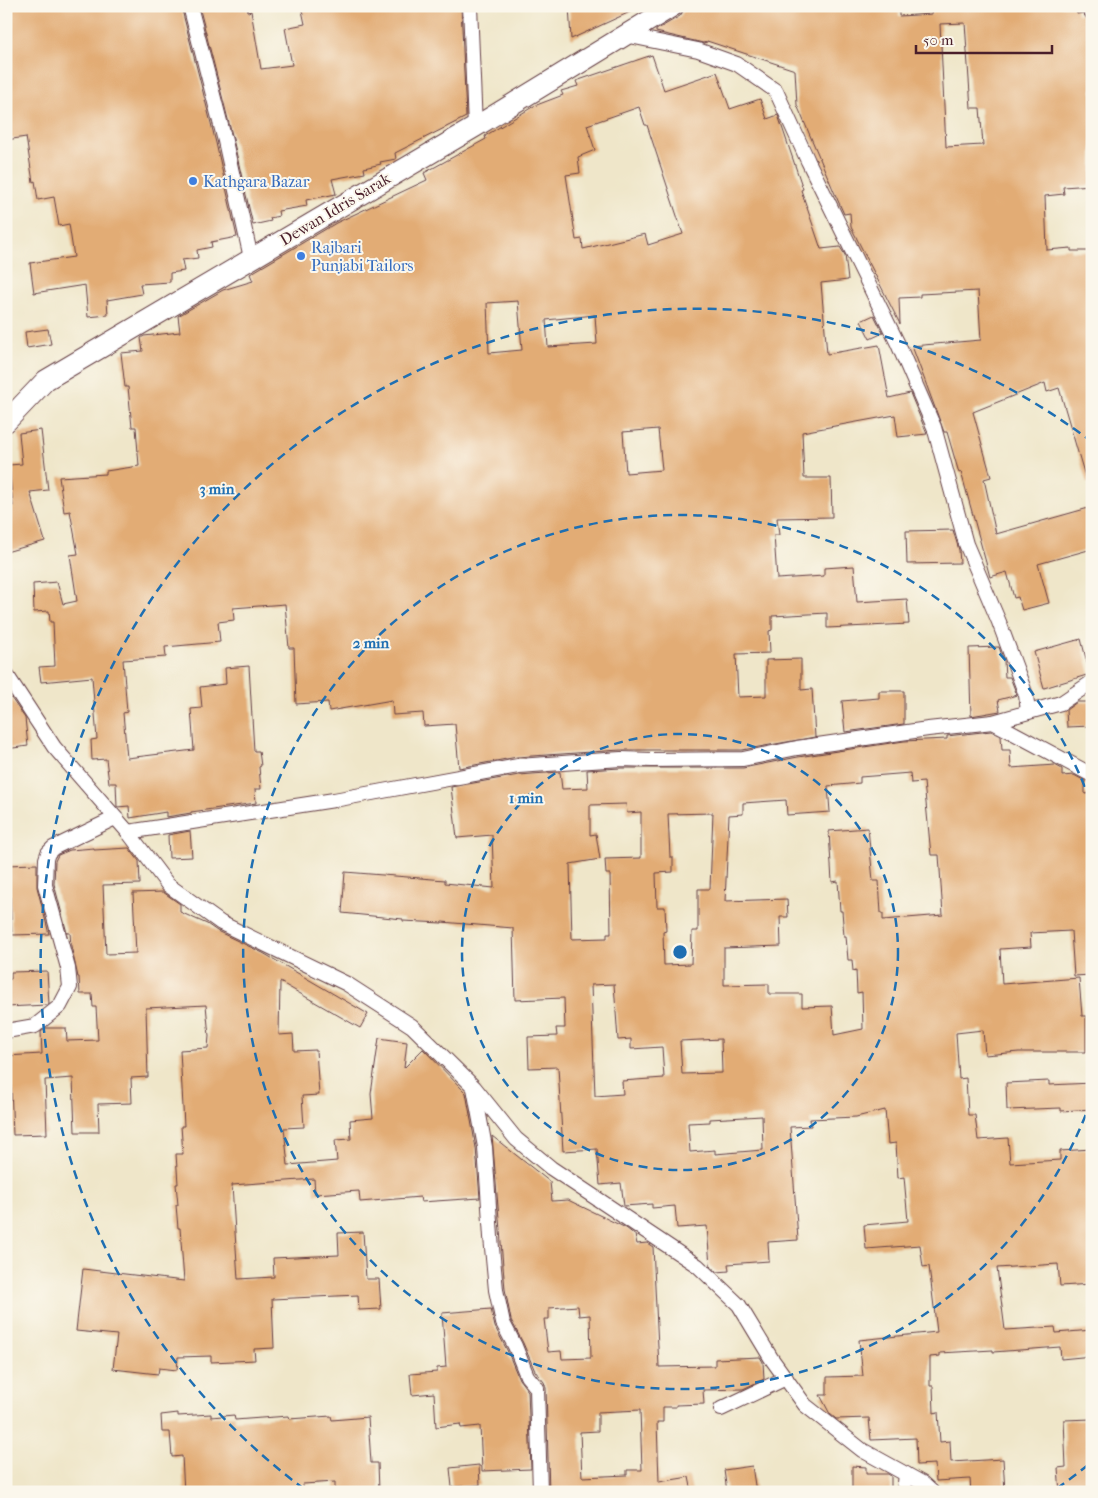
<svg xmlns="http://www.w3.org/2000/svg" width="1098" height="1498" font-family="'IM FELL French Canon',serif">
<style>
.building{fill:#e2ac75;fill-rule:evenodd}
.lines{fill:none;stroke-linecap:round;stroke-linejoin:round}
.street-casing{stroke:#633d43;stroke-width:16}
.secondary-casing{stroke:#633d43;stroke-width:22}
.street{stroke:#fff;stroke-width:14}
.secondary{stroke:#fff;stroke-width:20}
.ring{fill:none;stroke:#1f6fb2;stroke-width:2.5;stroke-dasharray:9 6}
.shop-dot{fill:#3f7fe0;stroke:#fbf7ec;stroke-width:2}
.labels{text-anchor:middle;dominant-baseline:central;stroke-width:4;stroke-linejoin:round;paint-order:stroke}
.shop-label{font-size:16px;fill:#366cbe;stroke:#fbf7ec;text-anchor:start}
.street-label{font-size:16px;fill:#4a1f2b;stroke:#fbf7ec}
.centre{fill:#1f6fb2;stroke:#fbf7ec;stroke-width:2.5}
.ring-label{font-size:15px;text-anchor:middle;font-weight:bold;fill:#1f6fb2;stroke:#fbf7ec;stroke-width:4;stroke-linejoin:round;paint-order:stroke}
</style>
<rect width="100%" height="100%" fill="#fbf7ec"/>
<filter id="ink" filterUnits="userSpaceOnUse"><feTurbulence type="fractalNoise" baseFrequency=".02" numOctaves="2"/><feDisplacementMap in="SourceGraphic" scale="10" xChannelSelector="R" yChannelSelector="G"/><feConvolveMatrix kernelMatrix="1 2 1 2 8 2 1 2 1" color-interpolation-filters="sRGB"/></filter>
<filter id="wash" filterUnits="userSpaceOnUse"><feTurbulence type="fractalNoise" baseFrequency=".0096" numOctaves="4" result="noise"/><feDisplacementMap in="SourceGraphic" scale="20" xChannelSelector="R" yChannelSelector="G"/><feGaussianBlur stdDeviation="1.12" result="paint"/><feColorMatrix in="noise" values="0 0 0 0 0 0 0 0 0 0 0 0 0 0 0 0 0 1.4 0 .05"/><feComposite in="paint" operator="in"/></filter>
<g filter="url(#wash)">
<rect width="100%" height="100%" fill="#efe6c9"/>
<g id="blocks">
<g class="building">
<polygon points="6,6 181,6 216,143 237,237 211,242 212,247 197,250 198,258 182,260 184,271 170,273 170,282 140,284 142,294 107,300 108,315 88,317 85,285 34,293 30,263 74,257 69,224 59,226 54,197 38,200 35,181 33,182 26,137 6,140"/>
<polygon points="199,6 247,6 248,12 251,11 261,69 292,65 285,28 305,24 301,6 461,6 466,117 395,153 396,159 380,162 381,164 364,168 365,173 332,179 336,194 306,200 307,206 278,211 279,216 270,218 271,221 253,225 233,139"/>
<polygon points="569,6 643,6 571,39"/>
<path d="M693 6H899V16L932 14 931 8 949 6H1076L1077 14 1083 13 1087 19 1092 21V185L1063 187 1064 194 1045 196 1047 250 1071 248V251H1092V482L1087 483 1059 388 1047 392 1045 383 973 412 991 477 984 479 996 534 1092 507V549L1038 564 1049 603 1022 610 1018 597 1014 598 1007 572 990 577 961 472 959 473 947 432H944L912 346 981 340 978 291 920 294V297L899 298 900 324 851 227 850 213 844 214 835 194 797 105 795 70 707 41V42L703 43 656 32V30L680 16 684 10ZM965 23 971 108H980L983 145 946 147 940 24Z"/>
<path d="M652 55 664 90 717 72 730 109 760 99 767 119 778 115 803 189 801 190 821 249 840 247 845 255 848 280 821 283 827 354 879 345 889 398 910 393 927 434 898 437 895 415 802 432 804 478H831L832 517 777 518 779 535H774L777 579 824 576V568L854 566 857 602 907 599 909 624 827 628V613L772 616V630L769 631 770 653 736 654 738 697 766 696V660L801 659V690L812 689 815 737 742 750H620L517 757 459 768 455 724 424 726 423 713 393 715 392 700 329 711 328 702 296 704 294 648H289L285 604 233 608 234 620 218 622 220 642 165 647 166 657 123 660 127 712 123 713 127 758 194 750 191 709 202 708 200 687 226 684 225 668 249 666 254 751H259L261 766 259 767 261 789H255L256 803 191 812V813L166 817V812L130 818 129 806 117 807 116 783H109L106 759 92 760 91 740 97 739 92 677 41 682 39 667 55 666 53 622H50L49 611 34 612 33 584 57 582 63 604 77 601 70 555 78 554 70 511 64 512 59 477 106 474V471L139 466 136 427H132L128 387H125L121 353 143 351 141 338 144 336 180 332 178 316 223 290 253 281 250 274 336 223 427 180 424 173 486 139 485 136 534 106 563 95 561 91 578 86 576 81ZM639 107 645 125H647L683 234 648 245 645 234 583 249 582 239 576 240 566 175 580 173 578 157 595 150 587 125ZM518 301 522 350 489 353 487 303ZM595 315 597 344 548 347 546 320ZM658 429 662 470 626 473 623 432Z"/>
<polygon points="874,315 883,333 870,339 861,321"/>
<polygon points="48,329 51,344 27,348 25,332"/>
<polygon points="41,430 48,490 30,492 45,541 6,552 6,508 13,506 9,465 22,464 19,433"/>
<polygon points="953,530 959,550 960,563 907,564 906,531"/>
<polygon points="1081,639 1090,674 1044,688 1034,652"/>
<polygon points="999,647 1004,661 1005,677 1010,677 1017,695 998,700 1000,711 971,716 969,648"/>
<polygon points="879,691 904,691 904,724 845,732 842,701 879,698"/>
<polygon points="9,695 25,718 28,746 6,749 6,696"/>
<polygon points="1077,702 1092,702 1092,726 1067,727 1066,710"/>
<path d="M991 731 1001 736 1002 750H1010L1011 768 1055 765 1062 769V776L1074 775 1085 781V794L1092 793V922H1088L1091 975 1074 976 1071 931 1030 933 1031 947 1000 949 1002 984 1079 978 1082 1016H1086V1052H1019L985 1055 983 1030 956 1033 959 1079 966 1078 968 1115H975L978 1140 1008 1138 1010 1163 1060 1160V1151L1092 1149V1284L1060 1286 1058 1264 997 1268 1005 1330 1055 1327 1056 1333 1092 1330V1356L1061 1359 1060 1347 993 1352V1350L940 1353V1356L930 1357V1386H933L934 1413 938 1412 940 1442 950 1441 951 1462 1003 1459 1005 1492H971L970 1479 936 1481 935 1464 917 1465 916 1438 871 1440 869 1418 836 1419 830 1414 820 1395H827V1377L863 1376 859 1340 937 1332 929 1266 923 1267 920 1245 866 1249 864 1225 908 1221 904 1177 898 1178 896 1143 888 1144 885 1110 856 1117 810 1119 811 1126 790 1127 798 1240 768 1242 769 1261 728 1264 729 1271 717 1272 710 1266 707 1226 677 1228 675 1206 652 1208V1204L624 1206 621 1183 600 1185 597 1149 563 1151 558 1067 529 1068 528 1037 557 1036 556 1028H565L564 998 515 1000 513 928 442 922V923L403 921V919L342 913 345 872 445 880V883L494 888 492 835 457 838 451 787 519 775 560 772 562 789 588 788 587 770 621 768H743L798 757 904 741 947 739V736ZM910 773 911 783 924 782 931 855H939L943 915 883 920V913H881L879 881H873L868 828 829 831 832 882 838 881 840 911H842L844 936H846L848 960H852L853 971 856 970 857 993 862 992 863 1029 834 1035 832 1006 802 1007V994H769V984L724 985V948L781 946 780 917H788L787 899 725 901 729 815 743 814V803L786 800 787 815 830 812 828 786 860 783V777ZM626 804 627 813 641 812V858L605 859 606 874H610L611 934H607V938L572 939 570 864 600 859 596 834 590 835V805ZM713 813 710 889H698V931H692L691 964 664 965 663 932 666 931 665 907H657L656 873 673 872V857H670L668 814ZM614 984 618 1040 631 1039V1049L662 1047 664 1078 622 1081 623 1094 595 1096 591 985ZM721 1039 722 1073 682 1074 680 1041ZM762 1116 763 1150 715 1154V1150L690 1152 688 1123 710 1122V1119Z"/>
<polygon points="190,831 192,857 169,858 168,835"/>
<polygon points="94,848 94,850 129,848 139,861 140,884 103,885 106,954 136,953 133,893 163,892 180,904 180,912 207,924 217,931 263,953 368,1014 360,1028 280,982 279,1035 293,1034 294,1051 316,1050 319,1095 302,1096 304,1127 284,1128 288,1165 337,1161 335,1140 351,1139 350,1120 373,1118 371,1094 379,1038 407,1042 404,1068 423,1049 466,1093 476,1148 480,1198 421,1202 420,1197 360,1202 359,1191 315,1194 314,1179 232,1185 238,1279 274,1277 273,1258 339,1255 338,1233 363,1232 366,1279 379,1279 381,1309 359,1310 358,1295 272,1299 274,1348 254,1349 255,1360 211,1362 211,1356 178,1357 177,1370 159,1368 158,1374 113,1369 117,1335 76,1331 83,1269 184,1281 180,1228 178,1228 176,1205 178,1205 176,1184 178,1184 176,1154 183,1154 181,1126 184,1126 180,1050 208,1048 209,1036 206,1005 146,1008 148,1077 131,1078 132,1103 98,1104 99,1132 75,1132 73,1078 45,1080 47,1134 13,1135 11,1085 6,1085 6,1056 42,1054 41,1032 46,1028 66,1028 67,1041 98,1040 96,1007 93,1007 92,994 80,994 79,977 78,977 71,946 70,933 67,933 54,884 55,861 58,855 70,850"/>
<polygon points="37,864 37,887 49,934 12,935 10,896 6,896 6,865"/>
<polygon points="47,971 49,1004 47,1005 6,1007 6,980 11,979 11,972"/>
<polygon points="1049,1081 1049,1085 1092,1083 1092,1109 1061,1111 1061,1108 1007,1110 1006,1083"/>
<path d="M492 1136 550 1182 552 1201 568 1200 626 1228 635 1235 637 1244 647 1243 653 1247 659 1367 715 1366V1359L760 1357 763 1362 764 1379 743 1389 703 1390 704 1404 676 1405V1407H663V1422H657L659 1482 689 1477 692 1492H549L546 1388 544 1382 535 1371 523 1343 511 1320 505 1289ZM578 1306 579 1316 590 1315 591 1358 562 1359 561 1351 548 1352 544 1319H549V1308ZM640 1410 642 1470H627V1475L582 1477 580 1432 598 1431V1412Z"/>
<polygon points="491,1309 495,1327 507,1350 519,1379 528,1391 531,1469 482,1471 480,1426 461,1428 460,1424 436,1427 434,1393 412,1395 410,1374 437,1372 437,1368 446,1367 442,1313"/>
<polygon points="178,1413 178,1416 211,1414 211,1417 234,1415 235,1420 288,1416 289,1419 331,1416 332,1420 368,1417 371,1463 378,1463 379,1491 335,1492 335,1482 303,1484 303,1492 184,1492 182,1456 172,1457 170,1432 162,1432 161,1415"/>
<polygon points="1092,1419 1092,1492 1060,1492 1058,1468 1066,1467 1064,1420"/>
<polygon points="479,1465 480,1485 452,1487 450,1468"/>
<polygon points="752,1466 756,1492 727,1492 724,1470"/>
<polygon points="852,1466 866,1467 866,1474 888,1474 891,1476 891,1492 852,1492"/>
</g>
</g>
</g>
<g filter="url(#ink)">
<use href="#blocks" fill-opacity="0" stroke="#633d43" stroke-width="1"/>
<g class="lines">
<g class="street-casing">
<g id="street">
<polyline points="190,6 225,141 251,258"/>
<polyline points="470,6 475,127"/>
<polyline points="1090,6 1092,12"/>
<polyline points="625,35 698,50 737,64 776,91 808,161 898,344 934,427 966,544 999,622 1026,695 1028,712"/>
<polyline points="6,674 54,747 128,832 168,885 221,923 347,984 412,1026 474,1087 516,1139 551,1168 698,1266 739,1305 771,1358 805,1405 862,1450 922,1483 932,1492"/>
<polyline points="993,722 1092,775"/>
<polyline points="128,832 334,800 518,766 621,759 652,760 743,759 797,748 928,729 993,722 1061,703 1092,682"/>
<polyline points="6,1031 35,1026 60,1006 70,987 68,968 45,885 46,859 48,853 53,848 115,818"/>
<polyline points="474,1088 485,1147 491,1237 496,1290 503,1323 515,1346 527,1376 537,1388 540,1492"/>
<polyline points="721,1409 786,1378"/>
<polyline points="904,1492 906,1474"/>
</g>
</g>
<g class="secondary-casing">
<polyline id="secondary" points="6,422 46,380 475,127 673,6"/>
</g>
<use href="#street" class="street"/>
<use href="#secondary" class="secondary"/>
</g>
</g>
<g class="ring">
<circle cx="680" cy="952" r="218"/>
<path d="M1091 1101A437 437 0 1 1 1091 803"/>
<path d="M1088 1465A655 655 0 0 1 1056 1489M304 1489A655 655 0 1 1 1088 439"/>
</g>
<g class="shop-dot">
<circle cx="193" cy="181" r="5"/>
<circle cx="301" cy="256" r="5"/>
</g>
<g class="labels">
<g class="shop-label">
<text x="203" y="181">Kathgara Bazar</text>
<text x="311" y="247">Rajbari<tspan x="311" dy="18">Punjabi Tailors</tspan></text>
</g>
<g class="street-label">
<text transform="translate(335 209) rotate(-31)">Dewan Idris Sarak</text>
</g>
</g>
<circle cx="680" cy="952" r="8" class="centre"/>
<g class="ring-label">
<text x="217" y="494">3 min</text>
<text x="371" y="648">2 min</text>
<text x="526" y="803">1 min</text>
</g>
<rect width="1098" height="1498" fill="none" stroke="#fbf7ec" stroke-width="25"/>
<path d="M916 45v8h136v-8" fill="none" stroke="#4a1f2b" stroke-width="2.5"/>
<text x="923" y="45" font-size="15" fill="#4a1f2b" stroke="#fbf7ec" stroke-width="4" paint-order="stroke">50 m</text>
</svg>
